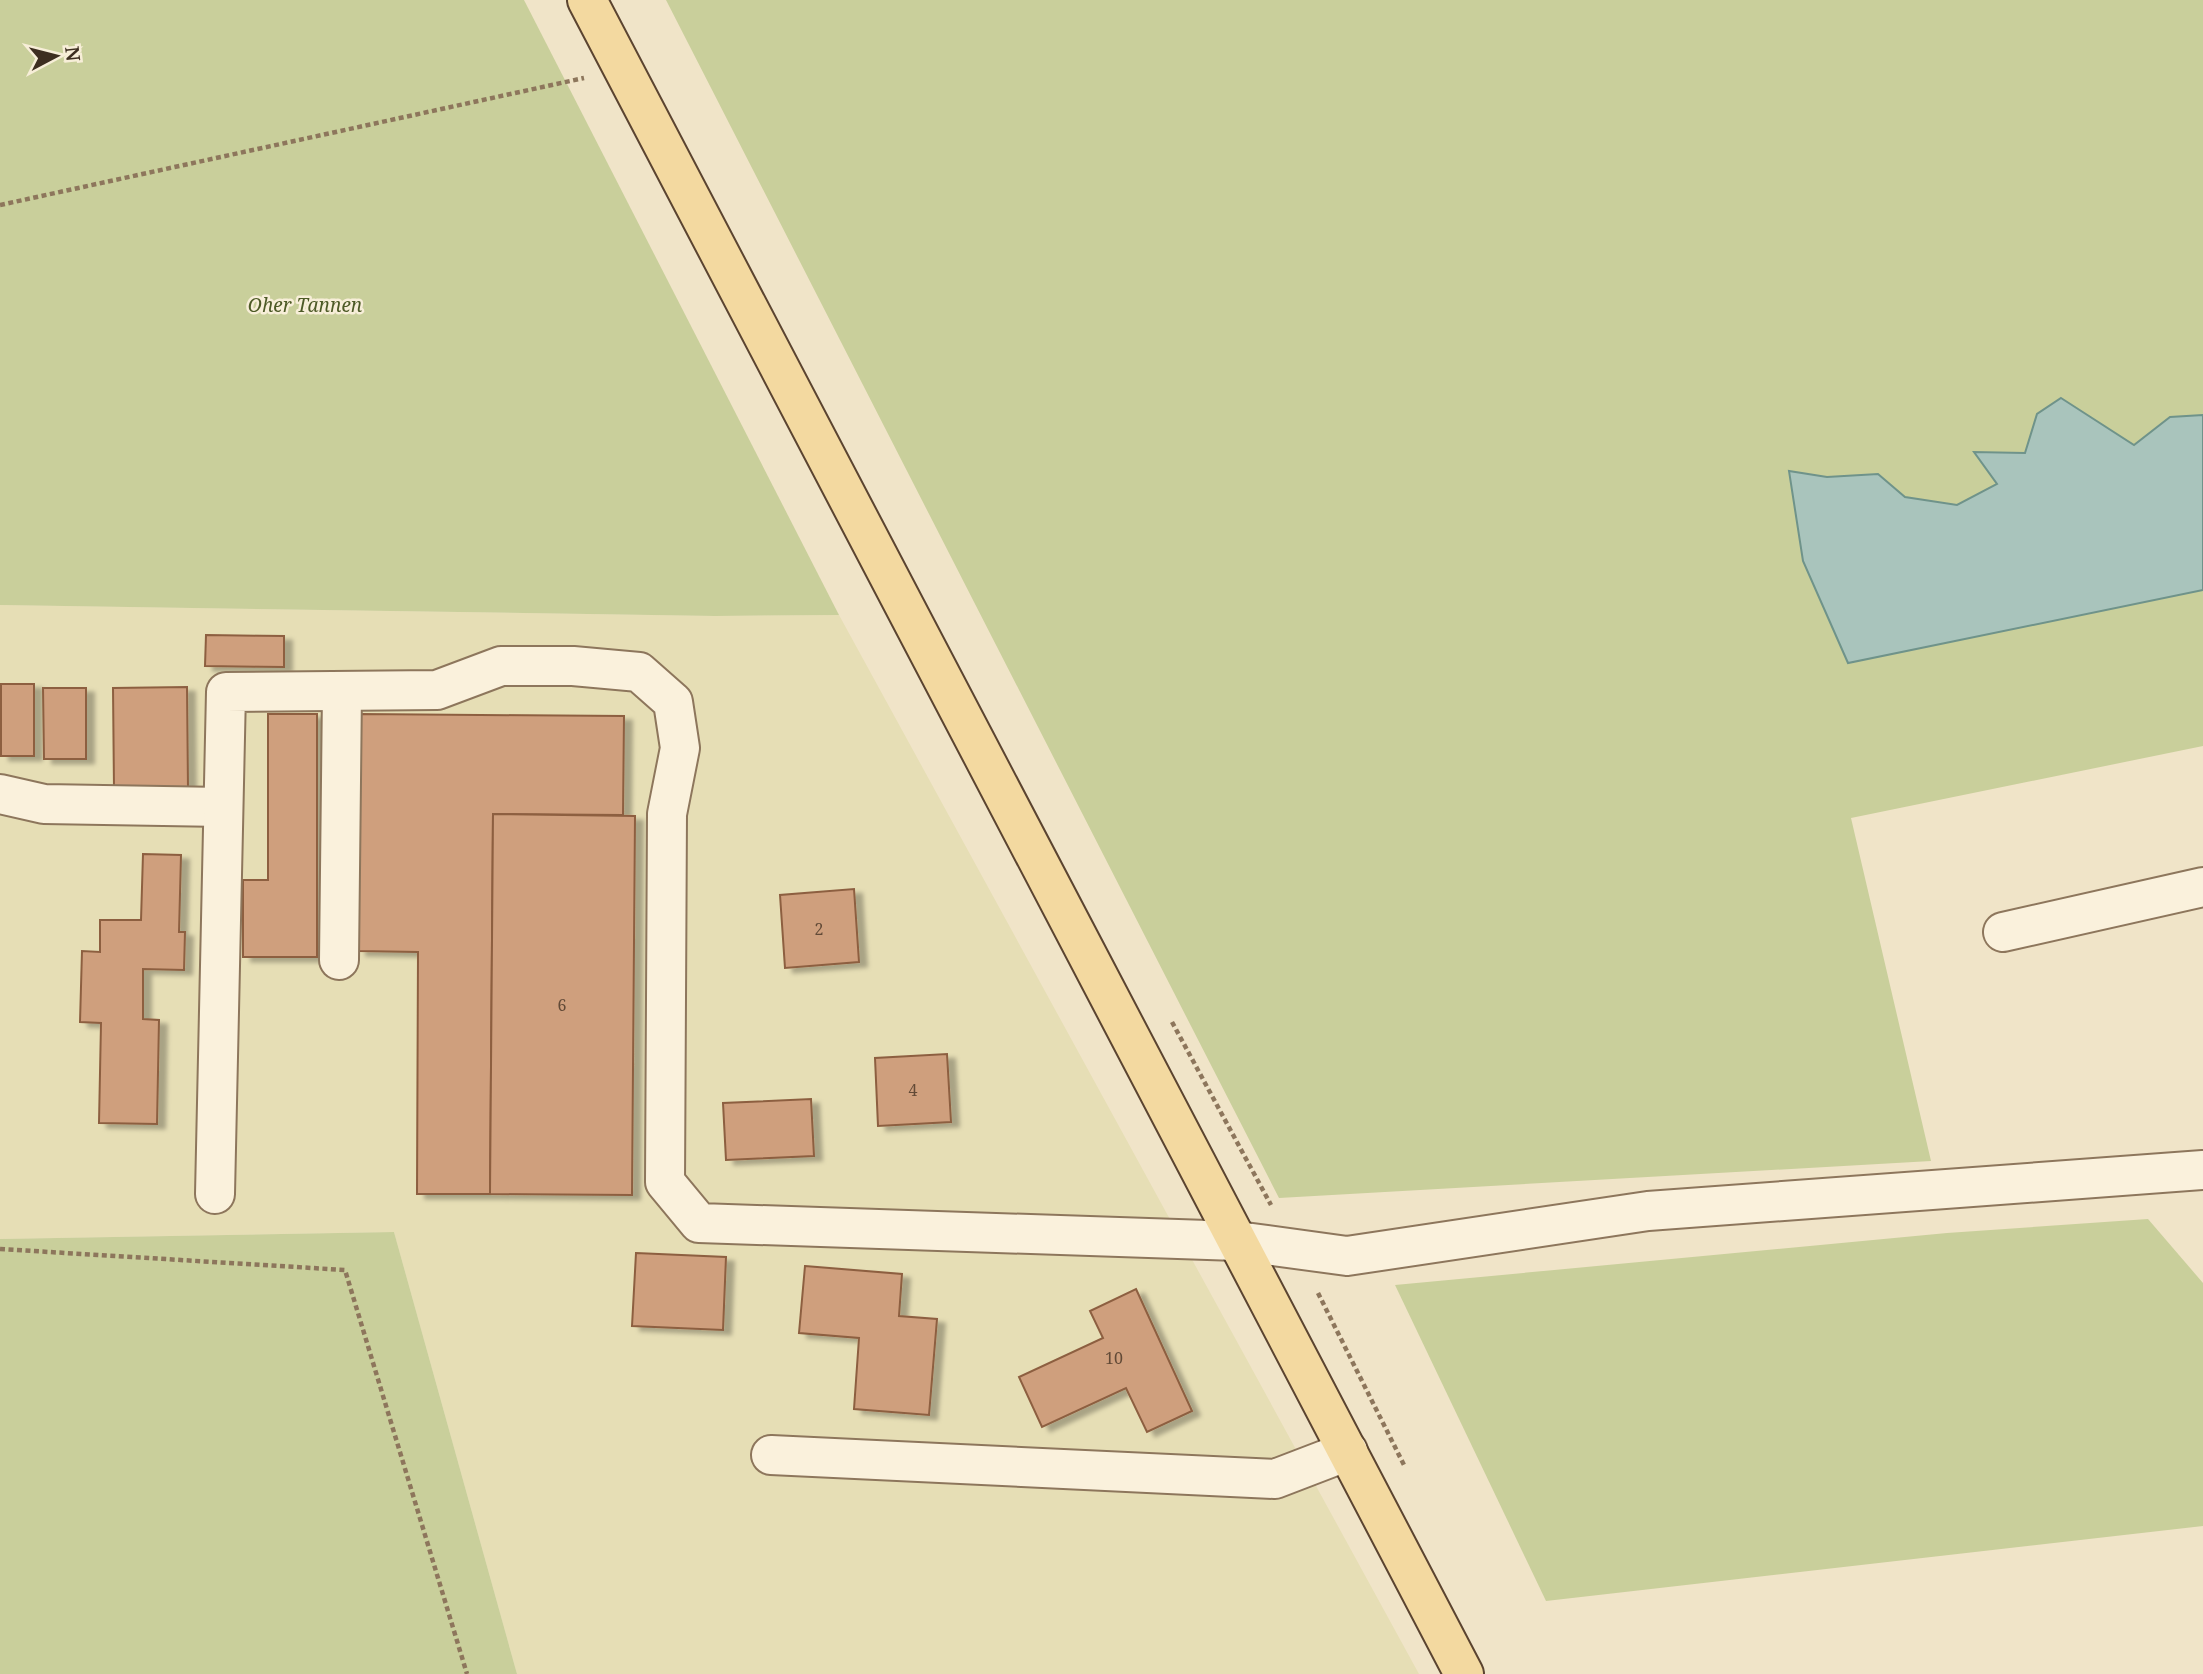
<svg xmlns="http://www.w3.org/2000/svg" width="2203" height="1674" font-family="'Noto Serif',serif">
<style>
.farmland{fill:#e6deb5}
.green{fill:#c9cf9b}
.water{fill:#a9c4bc;stroke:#6f938a;stroke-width:2}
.building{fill:#cf9f7d;stroke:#8d5f41;stroke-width:2;filter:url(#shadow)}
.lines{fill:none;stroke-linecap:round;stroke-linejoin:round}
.minor-casing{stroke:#8d765c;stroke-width:42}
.major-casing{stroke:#5b4430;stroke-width:42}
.path{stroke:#8d765c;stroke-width:4.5;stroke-dasharray:5 3.5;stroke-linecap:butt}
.minor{stroke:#faf1dc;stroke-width:38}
.major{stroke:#f3d9a0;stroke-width:38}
.labels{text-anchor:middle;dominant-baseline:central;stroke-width:5;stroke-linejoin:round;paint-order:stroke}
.number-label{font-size:16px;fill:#624a37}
.park-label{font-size:19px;font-style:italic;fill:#4d5a26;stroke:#f7eed8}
</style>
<defs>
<filter id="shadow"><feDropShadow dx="8" dy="4.5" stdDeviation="2" flood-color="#0004"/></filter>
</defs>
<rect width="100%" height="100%" fill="#f0e4c8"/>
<polygon class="farmland" points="0,605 715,616 839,615 1419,1674 517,1674 394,1232 0,1239"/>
<g class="green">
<polygon points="0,0 524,0 839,615 715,616 0,605"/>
<polygon points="666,0 2203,0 2203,415 2170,417 2134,446 2061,398 2037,414 2025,453 1975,452 1997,484 1957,505 1905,497 1878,474 1827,477 1789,472 1848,663 2203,590 2203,746 1851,818 1931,1161 1279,1198"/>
<polygon points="2148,1219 2203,1283 2203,1526 1546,1601 1395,1285 1947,1233"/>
<polygon points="394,1232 517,1674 0,1674 0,1239"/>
</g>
<polygon class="water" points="2061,398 2134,445 2170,417 2203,415 2203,590 1848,663 1803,561 1789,471 1827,477 1878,474 1905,497 1957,505 1997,484 1974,452 2025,453 2037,414"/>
<g class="building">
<polygon points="206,635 284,636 284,667 205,666"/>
<rect x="1" y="684" width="33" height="72"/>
<polygon points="187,687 188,789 114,789 113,688"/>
<polygon points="43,688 86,688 86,759 44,759"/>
<polygon points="268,714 317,714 317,957 243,957 243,880 268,880"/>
<polygon points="360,714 624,716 623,815 493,814 490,1194 417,1194 418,952 358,951"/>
<polygon points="493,814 635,816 632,1195 490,1194"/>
<polygon points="143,854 181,855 179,932 185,932 184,970 143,969 143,1019 159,1020 157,1124 99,1123 101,1023 80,1022 82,951 100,952 100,920 141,920"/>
<polygon points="854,889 859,962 785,968 780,895"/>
<polygon points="947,1054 951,1122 878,1126 875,1058"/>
<polygon points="811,1099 814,1156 726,1160 723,1103"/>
<polygon points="636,1253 726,1257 723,1330 632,1326"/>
<polygon points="805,1266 902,1274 899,1316 937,1319 929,1415 854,1409 859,1338 799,1333"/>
<polygon points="1136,1289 1192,1411 1147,1432 1126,1388 1042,1427 1019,1377 1103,1338 1090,1311"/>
</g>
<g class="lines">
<g class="minor-casing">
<g id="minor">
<polyline points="0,794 44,804 223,807"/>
<polyline points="2003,932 2203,887"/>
<polyline points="339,960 342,691"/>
<polyline points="215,1194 226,692 437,690 501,666 573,666 639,672 673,702 680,748 667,814 665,1182 699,1223 1237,1241 1347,1256 1648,1211 2203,1170"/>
<polyline points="771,1455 1275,1479 1348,1451"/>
</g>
</g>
<g class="major-casing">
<polyline id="major" points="587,0 1464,1674"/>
</g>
<g class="path">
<polyline points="0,205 584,78"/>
<polyline points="1172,1022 1271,1205"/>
<polyline points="0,1249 345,1270 467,1674"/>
<polyline points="1318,1293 1405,1467"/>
</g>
<use href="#minor" class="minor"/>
<use href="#major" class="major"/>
</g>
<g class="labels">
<g class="number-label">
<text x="819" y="929">2</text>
<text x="562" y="1005">6</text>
<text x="913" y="1090">4</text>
<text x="1114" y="1358">10</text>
</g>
<g class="park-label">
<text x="305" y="305">Oher Tannen</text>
</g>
</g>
<g transform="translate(56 56) rotate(83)" stroke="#f7eed8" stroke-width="5" paint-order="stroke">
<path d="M0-5L12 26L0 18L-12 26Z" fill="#3d2e20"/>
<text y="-10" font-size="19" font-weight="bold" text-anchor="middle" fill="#3d2e20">N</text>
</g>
</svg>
